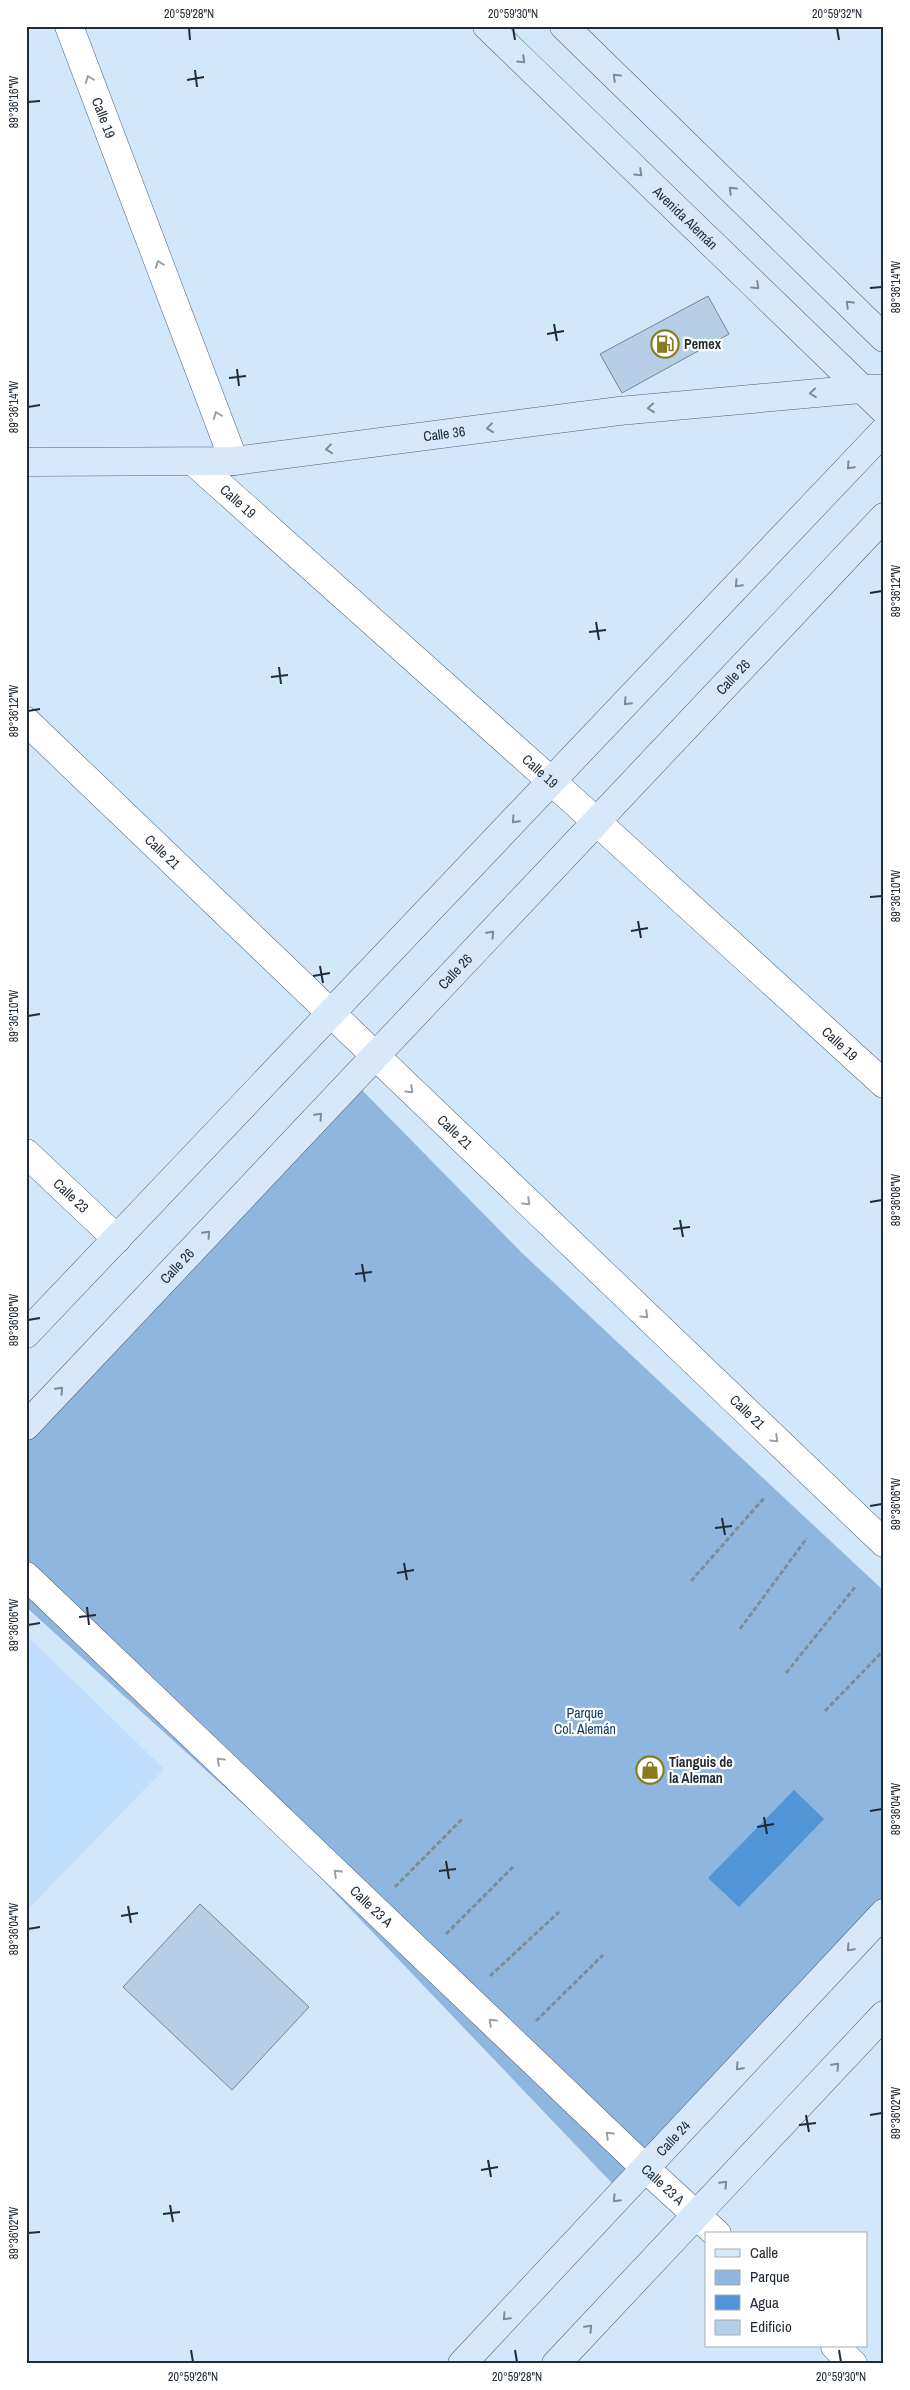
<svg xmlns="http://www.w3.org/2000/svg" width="910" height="2390" font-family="'Archivo Narrow',sans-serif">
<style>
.built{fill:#c0defd}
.green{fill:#8eb6de}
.water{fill:#5295d7}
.building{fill:#b6cfe7;stroke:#70879e}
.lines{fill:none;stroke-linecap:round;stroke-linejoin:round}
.street-casing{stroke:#4d6278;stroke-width:29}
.secondary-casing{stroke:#4d6278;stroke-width:29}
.path{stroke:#7d8c9b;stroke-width:3;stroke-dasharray:5 2.5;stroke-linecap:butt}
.street{stroke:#fff;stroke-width:28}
.secondary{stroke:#d7e8fa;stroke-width:28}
.oneway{stroke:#7d8a98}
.oneway2{stroke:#9ca0a5}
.ticks{fill:none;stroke:#232c36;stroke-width:2}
.labels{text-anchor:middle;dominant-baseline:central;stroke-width:4.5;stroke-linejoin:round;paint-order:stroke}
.street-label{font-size:14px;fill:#232c36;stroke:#fff}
.poi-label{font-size:14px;font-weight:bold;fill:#232c36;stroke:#fff;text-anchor:start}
.park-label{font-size:14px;fill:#0b3e69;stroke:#fff}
.neatline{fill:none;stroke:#232c36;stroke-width:2}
.ticks-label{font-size:12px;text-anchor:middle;fill:#232c36}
</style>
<rect width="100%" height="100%" fill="#d3e7fb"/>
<polygon class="built" points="26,1635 164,1769 26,1911"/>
<polygon class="green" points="358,1086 522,1253 884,1591 884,1931 630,2202 296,1852 26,1607 26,1433"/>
<polygon class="water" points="794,1790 824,1819 739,1907 708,1878"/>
<g class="building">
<polygon points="708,296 729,334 622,393 600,354"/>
<polygon points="200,1904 309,2007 232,2090 123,1987"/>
</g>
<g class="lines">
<g class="street-casing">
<g id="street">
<path id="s1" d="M69 26 234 461"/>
<path id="s2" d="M194 462 597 822 884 1084"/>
<path id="s3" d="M26 721 884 1543"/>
<path id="s4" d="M26 1153 117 1239"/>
<path id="s5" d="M26 1576 645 2168 717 2234"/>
<polyline points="835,2346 853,2364"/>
</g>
</g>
<g class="secondary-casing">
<g id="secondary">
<path id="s6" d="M487 26 884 410"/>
<polyline points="564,26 884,338"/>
<path id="s7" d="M26 462 234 461 619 411 861 389H884"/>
<polyline points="26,1334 884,431"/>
<path id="s8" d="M26 1426 884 517"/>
<path id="s9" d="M462 2364 884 1913"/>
<polyline points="556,2364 884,2015"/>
</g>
</g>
<g class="path">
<polyline points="691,1581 765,1497"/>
<polyline points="740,1629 807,1538"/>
<polyline points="786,1673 856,1586"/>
<polyline points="825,1711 884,1650"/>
<polyline points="395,1887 463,1818"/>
<polyline points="446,1934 513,1867"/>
<polyline points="490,1976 559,1912"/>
<polyline points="536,2021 603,1955"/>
</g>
<use href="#street" class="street"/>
<use href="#secondary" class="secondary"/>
</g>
<defs><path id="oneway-chevron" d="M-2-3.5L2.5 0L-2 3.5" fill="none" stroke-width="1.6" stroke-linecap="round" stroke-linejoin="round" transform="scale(1.25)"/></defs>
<g class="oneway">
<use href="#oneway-chevron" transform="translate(522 60) rotate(44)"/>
<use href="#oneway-chevron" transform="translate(616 77) rotate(-136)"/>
<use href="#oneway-chevron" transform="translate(639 173) rotate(44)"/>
<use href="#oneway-chevron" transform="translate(732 190) rotate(-136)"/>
<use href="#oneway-chevron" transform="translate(756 286) rotate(44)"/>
<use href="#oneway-chevron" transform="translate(849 304) rotate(-136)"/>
<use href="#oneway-chevron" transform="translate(813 393) rotate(175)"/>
<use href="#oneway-chevron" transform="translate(651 408) rotate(175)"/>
<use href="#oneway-chevron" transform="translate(490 428) rotate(173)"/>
<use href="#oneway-chevron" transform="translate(329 449) rotate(173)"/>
<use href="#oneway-chevron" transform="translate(850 466) rotate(133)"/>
<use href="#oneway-chevron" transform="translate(738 584) rotate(133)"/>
<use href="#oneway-chevron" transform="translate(627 702) rotate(133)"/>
<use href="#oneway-chevron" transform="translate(515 820) rotate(133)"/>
<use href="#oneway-chevron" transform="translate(491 934) rotate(-47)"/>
<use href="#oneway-chevron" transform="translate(319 1116) rotate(-47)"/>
<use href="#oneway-chevron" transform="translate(207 1234) rotate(-47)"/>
<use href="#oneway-chevron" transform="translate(60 1390) rotate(-47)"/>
<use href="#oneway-chevron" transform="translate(850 1948) rotate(133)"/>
<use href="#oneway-chevron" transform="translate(836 2066) rotate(-47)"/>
<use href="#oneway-chevron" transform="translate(739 2067) rotate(133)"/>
<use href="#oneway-chevron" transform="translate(724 2184) rotate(-47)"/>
<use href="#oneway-chevron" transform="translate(616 2199) rotate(133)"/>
<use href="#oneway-chevron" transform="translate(506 2317) rotate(133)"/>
<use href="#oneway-chevron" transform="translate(589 2328) rotate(-47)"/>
</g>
<g class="oneway2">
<use href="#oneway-chevron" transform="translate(89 79) rotate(-111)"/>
<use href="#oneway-chevron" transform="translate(159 264) rotate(-111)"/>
<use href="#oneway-chevron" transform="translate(217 415) rotate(-111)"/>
<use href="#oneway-chevron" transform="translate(410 1090) rotate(44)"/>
<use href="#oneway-chevron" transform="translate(527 1202) rotate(44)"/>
<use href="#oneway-chevron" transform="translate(645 1315) rotate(44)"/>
<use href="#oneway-chevron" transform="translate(775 1439) rotate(44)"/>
<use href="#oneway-chevron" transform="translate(220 1761) rotate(-136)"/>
<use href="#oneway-chevron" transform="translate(337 1873) rotate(-136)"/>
<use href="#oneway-chevron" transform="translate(492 2022) rotate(-136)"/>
<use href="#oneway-chevron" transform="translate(609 2135) rotate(-136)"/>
</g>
<path class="ticks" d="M189 28 190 40M513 28 515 40M837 28 839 40M195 70 197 87M187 80 204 77M28 102 40 101M870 288 882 287M554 324 557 341M547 334 564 331M237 369 239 386M229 378 246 376M28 407 40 405M870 593 882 591M596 622 599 640M589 632 606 630M279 667 281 684M271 677 288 675M28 711 40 709M870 897 882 896M638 921 641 938M631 931 648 928M320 966 323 983M313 976 330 973M28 1016 40 1014M870 1202 882 1200M680 1220 683 1237M673 1229 690 1227M362 1264 365 1282M355 1274 372 1272M28 1320 40 1318M870 1506 882 1504M722 1518 725 1535M715 1528 732 1526M404 1563 407 1580M397 1573 414 1570M87 1607 89 1625M79 1617 96 1615M28 1625 40 1623M870 1811 882 1809M764 1817 767 1834M757 1827 774 1824M446 1861 449 1879M439 1871 456 1869M128 1906 131 1923M121 1916 138 1913M28 1929 40 1927M806 2115 809 2132M870 2115 882 2113M799 2125 816 2123M488 2160 491 2177M481 2170 498 2167M170 2205 173 2222M163 2214 180 2212M28 2233 40 2232M191 2350 193 2362M515 2350 517 2362M839 2350 841 2362"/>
<defs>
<g id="fuel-ring" transform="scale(1.4375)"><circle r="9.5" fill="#fff" stroke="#8a7a1f" stroke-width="1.5"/><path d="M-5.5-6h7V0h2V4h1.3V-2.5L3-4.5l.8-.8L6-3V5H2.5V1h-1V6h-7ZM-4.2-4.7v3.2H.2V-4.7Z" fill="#8a7a1f"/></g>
<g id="shop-ring" transform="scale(1.4375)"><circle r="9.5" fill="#fff" stroke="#8a7a1f" stroke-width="1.5"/><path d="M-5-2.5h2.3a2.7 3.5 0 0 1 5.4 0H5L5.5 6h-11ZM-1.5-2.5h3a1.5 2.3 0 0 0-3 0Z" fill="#8a7a1f"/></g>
</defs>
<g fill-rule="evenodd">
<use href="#fuel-ring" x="665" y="344"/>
<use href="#shop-ring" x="650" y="1770"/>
</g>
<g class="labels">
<g class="street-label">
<text stroke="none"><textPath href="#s1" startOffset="98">Calle 19</textPath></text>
<text stroke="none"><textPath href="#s6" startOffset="276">Avenida Alemán</textPath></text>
<text stroke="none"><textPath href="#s7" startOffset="420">Calle 36</textPath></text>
<text stroke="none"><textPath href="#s2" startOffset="59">Calle 19</textPath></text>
<text stroke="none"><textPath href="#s8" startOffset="1030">Calle 26</textPath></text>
<text stroke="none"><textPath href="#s2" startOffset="464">Calle 19</textPath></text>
<text stroke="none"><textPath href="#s3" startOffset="189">Calle 21</textPath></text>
<text stroke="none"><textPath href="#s8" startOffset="625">Calle 26</textPath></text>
<text stroke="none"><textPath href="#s2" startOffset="869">Calle 19</textPath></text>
<text stroke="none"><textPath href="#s3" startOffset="594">Calle 21</textPath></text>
<text stroke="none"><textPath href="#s4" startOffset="62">Calle 23</textPath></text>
<text stroke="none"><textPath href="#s8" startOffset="220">Calle 26</textPath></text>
<text stroke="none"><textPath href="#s3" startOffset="999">Calle 21</textPath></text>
<text stroke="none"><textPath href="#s5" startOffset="478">Calle 23 A</textPath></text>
<text stroke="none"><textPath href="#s9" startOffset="309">Calle 24</textPath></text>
<text stroke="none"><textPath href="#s5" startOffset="881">Calle 23 A</textPath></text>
</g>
<g class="poi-label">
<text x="684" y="344">Pemex</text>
<text x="669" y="1762">Tianguis de<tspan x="669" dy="16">la Aleman</tspan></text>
</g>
<g class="park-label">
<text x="585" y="1713">Parque<tspan x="585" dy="16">Col. Alemán</tspan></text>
</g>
</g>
<rect width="910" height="2390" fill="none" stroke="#ffffff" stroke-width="55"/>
<rect x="705" y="2232" width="162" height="115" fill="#ffffff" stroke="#a7abaf"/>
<rect x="715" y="2249" width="25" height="8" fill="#d7e8fa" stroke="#a7abaf"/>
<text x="750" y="2258" font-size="15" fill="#232c36">Calle</text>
<rect x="715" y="2270" width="25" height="15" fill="#8eb6de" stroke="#a7abaf"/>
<text x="750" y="2282" font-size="15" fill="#232c36">Parque</text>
<rect x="715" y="2295" width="25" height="15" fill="#5295d7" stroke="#a7abaf"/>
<text x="750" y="2308" font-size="15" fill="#232c36">Agua</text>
<rect x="715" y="2320" width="25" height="15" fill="#b6cfe7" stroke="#a7abaf"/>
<text x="750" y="2332" font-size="15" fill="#232c36">Edificio</text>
<rect x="28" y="28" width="854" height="2334" class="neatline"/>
<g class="ticks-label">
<text x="189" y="18">20°59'28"N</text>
<text x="513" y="18">20°59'30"N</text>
<text x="837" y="18">20°59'32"N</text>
<text transform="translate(14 102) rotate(-90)" y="4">89°36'16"W</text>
<text transform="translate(896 287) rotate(-90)" y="4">89°36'14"W</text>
<text transform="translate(14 407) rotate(-90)" y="4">89°36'14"W</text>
<text transform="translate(896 591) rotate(-90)" y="4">89°36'12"W</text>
<text transform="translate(14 711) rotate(-90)" y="4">89°36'12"W</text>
<text transform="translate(896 896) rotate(-90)" y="4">89°36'10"W</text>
<text transform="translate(14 1016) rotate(-90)" y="4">89°36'10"W</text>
<text transform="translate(896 1200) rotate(-90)" y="4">89°36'08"W</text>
<text transform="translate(14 1320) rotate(-90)" y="4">89°36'08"W</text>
<text transform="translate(896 1504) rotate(-90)" y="4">89°36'06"W</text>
<text transform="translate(14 1625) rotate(-90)" y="4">89°36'06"W</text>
<text transform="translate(896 1809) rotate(-90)" y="4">89°36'04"W</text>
<text transform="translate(14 1929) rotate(-90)" y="4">89°36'04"W</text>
<text transform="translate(896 2113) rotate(-90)" y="4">89°36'02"W</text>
<text transform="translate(14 2233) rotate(-90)" y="4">89°36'02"W</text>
<text x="193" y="2381">20°59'26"N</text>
<text x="517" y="2381">20°59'28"N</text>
<text x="841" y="2381">20°59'30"N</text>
</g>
</svg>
